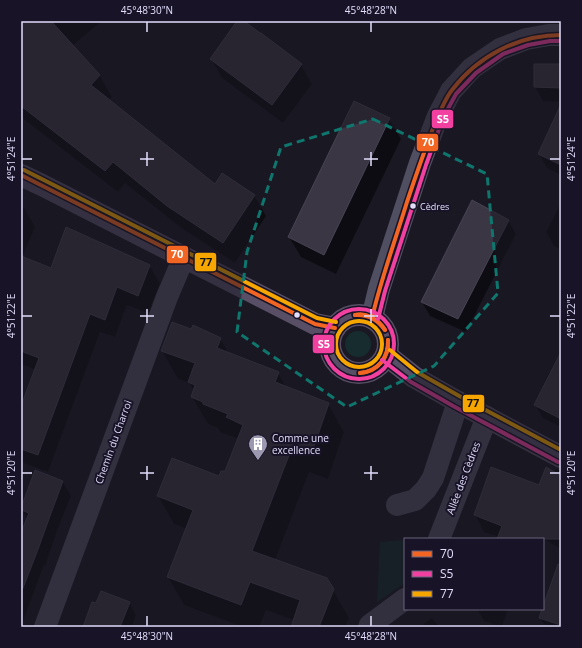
<svg xmlns="http://www.w3.org/2000/svg" width="582" height="648" font-family="'Open Sans',sans-serif">
<style>
.green{fill:#172c2e}
.shadow{fill:#0007}
.building{fill:#3a3643;stroke:#484454}
.lines{fill:none;stroke-linecap:round;stroke-linejoin:round}
.minor{stroke:#504e61;stroke-width:22}
.major{stroke:#584f66;stroke-width:22}
.bus-1-casing{stroke:#181327;stroke-width:7}
.bus-2-casing{stroke:#181327;stroke-width:7}
.bus-3-casing{stroke:#181327;stroke-width:7}
.bus-1{stroke:#f26522;stroke-width:4}
.bus-2{stroke:#f240a1;stroke-width:4}
.bus-3{stroke:#f7a600;stroke-width:4}
.marked{fill:none;stroke:#0f766e;stroke-width:3;stroke-dasharray:8 5;stroke-linejoin:round}
.ticks{fill:none;stroke:#e2ddfb;stroke-width:1.5}
.bus-dot{fill:#e2ddfb;stroke:#181327;stroke-width:1.5}
.labels{text-anchor:middle;dominant-baseline:central;stroke-width:4;stroke-linejoin:round;paint-order:stroke}
.bus-label{font-size:9px;fill:#e2ddfb;stroke:#181327;text-anchor:start}
.poi-label{font-size:10px;fill:#e2ddfb;stroke:#181327;text-anchor:start}
.street-label{font-size:10px;fill:#e2ddfb;stroke:#181327}
.line-badge{stroke:#181327;stroke-width:1.5}
.badge-label{font-size:11px;text-anchor:middle;font-weight:bold;fill:#fff}
.pale-badge-label{font-size:11px;text-anchor:middle;font-weight:bold;fill:#111}
.neatline{fill:none;stroke:#e2ddfb;stroke-width:1.5}
.ticks-label{font-size:10px;text-anchor:middle;fill:#e2ddfb}
</style>
<rect width="100%" height="100%" fill="#1a1822"/>
<g class="green">
<circle cx="358" cy="344" r="13"/>
<polygon points="405,540 405,583 377,602 380,542"/>
</g>
<g class="shadow">
<polygon points="21,21 102,21 72,46 100,76 112,97 108,100 215,185 254,195 266,216 235,263 180,227 125,183 118,192 21,117"/>
<polygon points="238,21 242,21 301,65 312,84 283,123 222,78 211,59"/>
<polygon points="535,65 561,65 561,102 543,101 535,87"/>
<polygon points="389,119 401,139 336,274 301,257 289,237"/>
<polygon points="561,136 561,175 547,168 539,154"/>
<polygon points="561,203 561,250 554,246 546,232"/>
<polygon points="21,207 25,209 35,227 22,258 52,269 149,265 160,283 148,313 127,305 115,337 100,332 48,472 21,462 21,408 36,370 21,364"/>
<polygon points="508,220 516,234 466,332 430,316 422,302"/>
<polygon points="220,338 229,354 278,373 286,387 328,404 344,432 328,479 309,472 275,560 327,579 349,618 345,627 292,627 294,620 266,610 259,627 243,627 184,605 168,577 187,529 174,524 158,496 219,477 225,472 239,439 220,432 218,428 208,424 192,397 194,391 190,383 178,379 162,351"/>
<polygon points="561,383 561,427 543,418 535,405"/>
<polygon points="556,469 561,470 561,549 536,535 534,539 498,539 499,537 484,532 475,515 540,487 554,473"/>
<polygon points="36,472 63,482 71,496 57,531 45,566 44,565 21,627 21,535 27,519 22,510"/>
<polygon points="561,597 561,624 544,618 544,620 561,626 561,627 552,627 544,624 540,618"/>
<polygon points="129,602 136,615 132,627 84,627 97,604"/>
<polygon points="477,609 508,609 502,627 484,621"/>
<polygon points="432,618 439,627 420,627"/>
</g>
<g class="building">
<polygon points="21,21 51,21 100,75 91,85 215,184 222,173 255,195 223,243 167,206 113,162 105,171 21,106"/>
<polygon points="237,21 244,21 260,33 261,33 302,64 272,105 210,59"/>
<polygon points="534,64 561,64 561,88 534,87"/>
<polygon points="354,101 390,118 324,255 288,237"/>
<polygon points="561,104 561,165 538,154"/>
<polygon points="472,200 509,220 458,319 421,302"/>
<polygon points="66,227 150,265 138,296 117,287 105,320 90,314 38,455 21,449 21,406 39,358 21,351 21,256 51,268"/>
<polygon points="172,322 191,329 193,325 221,338 217,348 279,372 275,382 329,403 312,452 293,445 252,551 327,578 334,589 319,627 291,627 300,600 250,582 241,605 167,577 193,510 157,496 172,458 219,476 221,471 225,471 243,425 226,417 228,414 203,404 203,402 191,397 195,385 188,382 195,363 161,351"/>
<polygon points="561,352 561,419 534,405"/>
<polygon points="491,467 539,485 546,467 561,476 561,539 497,539 502,526 474,515"/>
<polygon points="35,470 63,481 50,516 37,552 23,588 21,588 21,533 29,513 21,510 21,508"/>
<polygon points="558,564 561,564 561,625 539,618 542,609 543,609 543,607"/>
<polygon points="101,591 130,602 120,627 83,627 92,602 96,603"/>
</g>
<g class="lines">
<g class="minor">
<polyline points="372,318 379,289 420,163 438,116 451,91 472,68 500,49 526,39 549,35 561,35"/>
<polyline points="397,505 415,500 426,489 433,478 458,402"/>
<polyline points="439,539 487,417"/>
<polyline points="45,627 167,297 184,257"/>
<polyline points="369,627 370,625 405,599"/>
</g>
<g class="major">
<polyline points="21,175 42,185 315,324 335,328"/>
<circle cx="359" cy="344" r="29"/>
<polyline points="386,355 414,377 458,402 561,457"/>
</g>
<g class="bus-1-casing">
<g id="bus-1">
<polyline points="21,175 315,324 335,328"/>
<path d="M355 315C367 312 379 320 385 330"/>
<path d="M355 315C368 314 378 320 385 330"/>
<path d="M372 318C381 279 395 241 407 202 415 178 423 155 432 131 437 119 444 100 452 90 478 56 518 35 561 35"/>
<path d="M360 373C378 372 389 357 388 340"/>
<path d="M360 373C378 371 389 358 388 340"/>
</g>
</g>
<g class="bus-2-casing">
<g id="bus-2">
<circle cx="359" cy="344" r="35"/>
<polyline points="378,319 385,291 426,165 443,118 456,94 476,73 503,54 528,45 550,41 561,41"/>
<polyline points="382,360 411,382 455,407 558,462"/>
</g>
</g>
<g class="bus-3-casing">
<g id="bus-3">
<polyline points="24,170 317,318 336,322"/>
<circle cx="359" cy="344" r="23"/>
<polyline points="390,350 417,372 461,397 561,450"/>
</g>
</g>
<use href="#bus-1" class="bus-1"/>
<use href="#bus-2" class="bus-2"/>
<use href="#bus-3" class="bus-3"/>
</g>
<path d="M0 0H582V648H0ZM373 119 487 174 498 293 434 366 347 407 237 332 247 252 281 147Z" fill="#1a1822" fill-opacity=".55" fill-rule="evenodd"/>
<path class="marked" d="M373 119 487 174 498 293 434 366 347 407 237 332 247 252 281 147Z"/>
<path class="ticks" d="M147 22V32M371 22V32M147 152V166M371 152V166M22 159H32M140 159H154M364 159H378M550 159H560M147 309V323M371 309V323M22 316H32M140 316H154M364 316H378M550 316H560M147 466V480M371 466V480M22 473H32M140 473H154M364 473H378M550 473H560M147 616V626M371 616V626"/>
<defs>
<g id="building-pin" transform="scale(1)"><path d="M0 17L-7.5 6A9.5 9.5 0 1 1 7.5 6Z" fill="#9c98af" stroke="#181327"/><path d="M-4-6H4V6H1V3H-1V6H-4ZM-2.5-4.3h1.7v1.8h-1.7ZM.8-4.3h1.7v1.8H.8ZM-2.5-1h1.7V.8h-1.7ZM.8-1h1.7V.8H.8Z" fill="#fff"/></g>
</defs>
<g fill-rule="evenodd">
<use href="#building-pin" x="258" y="444"/>
</g>
<g class="bus-dot">
<circle cx="413" cy="206" r="3.5"/>
<circle cx="297" cy="315" r="3.5"/>
</g>
<g class="labels">
<g class="bus-label">
<text x="420" y="206">Cèdres</text>
</g>
<g class="poi-label">
<text x="272" y="438">Comme une<tspan x="272" dy="12">excellence</tspan></text>
</g>
<g class="street-label">
<text transform="translate(113 442) rotate(-70)">Chemin du Charroi</text>
<text transform="translate(463 478) rotate(-69)">Allée des Cèdres</text>
</g>
</g>
<g class="line-badge">
<rect x="431" y="109" width="23" height="20" rx="4" fill="#f240a1"/>
<rect x="416" y="133" width="23" height="19" rx="4" fill="#f26522"/>
<rect x="166" y="245" width="23" height="19" rx="4" fill="#f26522"/>
<rect x="194" y="252" width="23" height="20" rx="4" fill="#f7a600"/>
<rect x="312" y="334" width="23" height="20" rx="4" fill="#f240a1"/>
<rect x="462" y="394" width="23" height="19" rx="4" fill="#f7a600"/>
</g>
<g class="badge-label">
<text x="443" y="123">S5</text>
<text x="428" y="146">70</text>
<text x="177" y="258">70</text>
<text x="324" y="348">S5</text>
</g>
<g class="pale-badge-label">
<text x="206" y="266">77</text>
<text x="473" y="407">77</text>
</g>
<rect width="582" height="648" fill="none" stroke="#181327" stroke-width="44"/>
<rect x="404" y="538" width="140" height="72" fill="#181327" stroke="#69647c"/>
<rect x="412" y="551" width="20" height="6" fill="#f26522" stroke="#69647c"/>
<text x="440" y="558" font-size="12" fill="#e2ddfb">70</text>
<rect x="412" y="571" width="20" height="6" fill="#f240a1" stroke="#69647c"/>
<text x="440" y="578" font-size="12" fill="#e2ddfb">S5</text>
<rect x="412" y="591" width="20" height="6" fill="#f7a600" stroke="#69647c"/>
<text x="440" y="598" font-size="12" fill="#e2ddfb">77</text>
<rect x="22" y="22" width="538" height="604" class="neatline"/>
<g class="ticks-label">
<text x="147" y="14">45°48'30"N</text>
<text x="371" y="14">45°48'28"N</text>
<text transform="translate(571 159) rotate(-90)" y="4">4°51'24"E</text>
<text transform="translate(11 159) rotate(-90)" y="4">4°51'24"E</text>
<text transform="translate(571 316) rotate(-90)" y="4">4°51'22"E</text>
<text transform="translate(11 316) rotate(-90)" y="4">4°51'22"E</text>
<text transform="translate(571 473) rotate(-90)" y="4">4°51'20"E</text>
<text transform="translate(11 473) rotate(-90)" y="4">4°51'20"E</text>
<text x="147" y="640">45°48'30"N</text>
<text x="371" y="640">45°48'28"N</text>
</g>
</svg>
